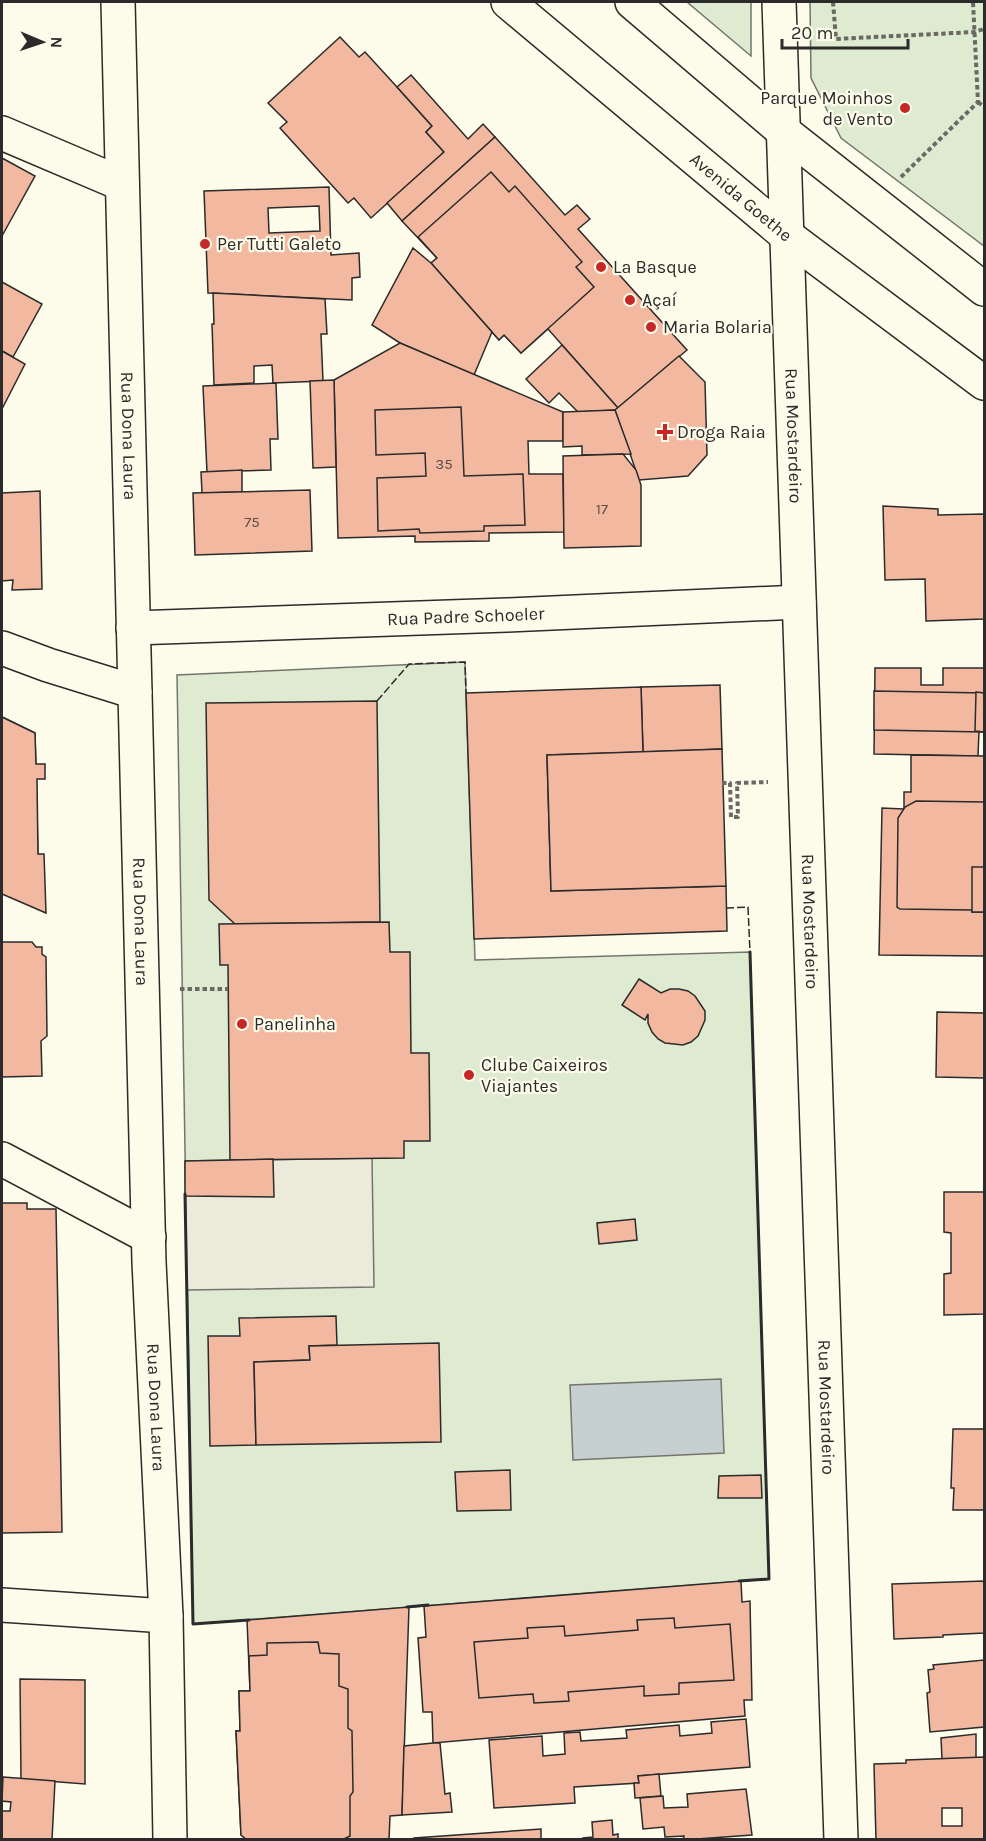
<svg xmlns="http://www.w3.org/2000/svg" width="986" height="1841" font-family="Karla,sans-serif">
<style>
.green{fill:#deebd1;stroke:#74746e;stroke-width:1.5}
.parking{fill:#eceadb;stroke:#74746e;stroke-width:1.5}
.water{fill:#c7d0d0;stroke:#74746e;stroke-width:1.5}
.building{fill:#f2b8a0;stroke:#2b2b2b;stroke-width:1.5;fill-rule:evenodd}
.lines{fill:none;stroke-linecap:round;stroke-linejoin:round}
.minor-casing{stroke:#2b2b2b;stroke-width:36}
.major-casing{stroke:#2b2b2b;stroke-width:36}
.path{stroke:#6a6964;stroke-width:4;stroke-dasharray:4.5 3;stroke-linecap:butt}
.minor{stroke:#fdfbea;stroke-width:33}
.major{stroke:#fdfbea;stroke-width:33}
.fence{stroke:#2b2b2b;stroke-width:1.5;stroke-dasharray:8 3;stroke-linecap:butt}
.wall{stroke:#2b2b2b;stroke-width:3}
.poi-dot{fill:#c62828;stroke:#fdfbea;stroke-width:2}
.labels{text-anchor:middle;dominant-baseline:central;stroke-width:4.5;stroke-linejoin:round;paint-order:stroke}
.number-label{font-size:15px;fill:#5d4e48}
.poi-label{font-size:18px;fill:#2b2b2b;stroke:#fdfbea;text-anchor:start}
.street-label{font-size:18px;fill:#2b2b2b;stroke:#fdfbea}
</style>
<rect width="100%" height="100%" fill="#fdfbea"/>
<g class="green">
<polygon points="687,2 751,2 751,56"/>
<polygon points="810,2 984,2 984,246 841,138 811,78"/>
<polygon points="465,662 475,960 750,952 769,1579 193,1624 177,675"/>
</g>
<polygon class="parking" points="372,1158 374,1287 187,1290 185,1161"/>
<polygon class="water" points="721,1379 724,1453 573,1460 570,1385"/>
<g class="building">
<polygon points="340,37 359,57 365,52 397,87 432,126 426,132 444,152 371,218 354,198 348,203 280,128 287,122 268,103"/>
<polygon points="411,75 468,139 483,124 495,137 402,221 387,203 444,152 426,132 432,126 397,87"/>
<polygon points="495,137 565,215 577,205 590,219 578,229 687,350 618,408 548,329 521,353 504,335 499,340 431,263 437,258 402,221"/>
<polygon points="2,158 35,176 2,236"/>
<polygon points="491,172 509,192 515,186 582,262 576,267 594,287 521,353 504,335 499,340 431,263 437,258 418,237"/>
<path d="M329 187 331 255 359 253 360 277 352 278V300L208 293 204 191ZM319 206 320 231 269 233 268 208Z"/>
<polygon points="413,248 431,263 492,332 474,375 400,343 372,325"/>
<polygon points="2,282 42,304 13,357 2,351"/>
<polygon points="213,293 325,299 327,334 321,334 323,381 273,383 272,365 254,366 254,383 214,385 212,324 214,324"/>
<polygon points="400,343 563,412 563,441 528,441 529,474 563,474 564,532 489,533 489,541 415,542 415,536 338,538 334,380"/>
<polygon points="562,345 618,408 615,410 578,412 559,393 549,403 526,379"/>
<polygon points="2,351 25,364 2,409"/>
<polygon points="679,356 705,382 707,455 688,476 639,480 615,410"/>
<polygon points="334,380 336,467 313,468 310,381"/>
<polygon points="276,383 278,439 270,439 271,470 207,472 203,386"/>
<polygon points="461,407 464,476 523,474 525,525 484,526 484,531 420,533 419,529 378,531 377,478 426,476 425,453 376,455 375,410"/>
<polygon points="615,410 631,454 582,455 582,446 563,447 563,412"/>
<polygon points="623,454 636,470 641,485 641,546 564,548 563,456"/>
<polygon points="242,470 242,492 202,493 201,472"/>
<polygon points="310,490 312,551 195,555 193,493"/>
<polygon points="40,491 42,589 12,590 13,580 2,581 2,493"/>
<polygon points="883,506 938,509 938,515 984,514 984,619 926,621 925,579 885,580"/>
<polygon points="875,668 921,668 921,685 943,685 943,668 984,668 984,732 979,731 978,756 874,754"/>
<polygon points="720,685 722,749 643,752 641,687"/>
<polygon points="641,687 643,752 547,755 551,891 726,886 727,931 474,939 466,693"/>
<polygon points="874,691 984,693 984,732 874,730"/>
<polygon points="976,692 984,693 984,732 975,731"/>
<polygon points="377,701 380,922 235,924 209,900 206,703"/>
<polygon points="2,717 35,733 38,855 10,856 5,854 5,843 2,843"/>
<polygon points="2,717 35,733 36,764 45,764 45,779 37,779 38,854 44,854 46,913 2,894"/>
<polygon points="722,749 726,886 551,891 547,755"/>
<polygon points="911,755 984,756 984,956 879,955 882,808 904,809 904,792 911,792"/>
<polygon points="916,801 984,802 984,912 972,912 972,910 900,909 897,907 898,818 905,807"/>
<rect x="972" y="867" width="12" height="45"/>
<polygon points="389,922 390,952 410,952 411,1053 429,1053 430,1141 404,1141 404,1158 230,1160 228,965 220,965 219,924"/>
<polygon points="2,942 32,942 36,947 42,947 42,954 46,957 47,1036 41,1041 42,1076 2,1077"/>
<polygon points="639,979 661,993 670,989 679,989 688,991 695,996 705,1011 705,1020 698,1036 691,1042 683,1045 665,1043 658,1039 652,1032 648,1023 648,1014 645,1020 622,1005"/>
<polygon points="937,1012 984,1013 984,1078 936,1077"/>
<polygon points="273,1159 274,1197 185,1196 185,1161"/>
<polygon points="944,1192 984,1192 984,1314 944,1315 944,1274 951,1273 951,1233 944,1232"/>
<polygon points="2,1203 27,1203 27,1209 56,1209 62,1532 2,1533"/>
<polygon points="635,1219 637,1240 599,1244 597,1223"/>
<polygon points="336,1316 337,1345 309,1346 310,1360 254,1362 256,1445 210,1446 208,1336 240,1336 239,1318"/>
<polygon points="439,1343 441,1442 256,1445 254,1362 310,1360 309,1346"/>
<polygon points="953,1429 984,1429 984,1510 953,1510 954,1488 951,1488"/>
<polygon points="510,1470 511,1510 457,1511 455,1472"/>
<polygon points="761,1475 762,1498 718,1498 719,1476"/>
<polygon points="741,1581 742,1602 750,1601 752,1700 744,1700 745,1716 433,1743 432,1712 423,1712 418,1638 426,1637 424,1606"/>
<polygon points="984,1581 984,1633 943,1635 943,1637 894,1639 892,1584"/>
<polygon points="409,1607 402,1815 390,1816 389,1840 247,1840 241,1835 236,1731 240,1731 239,1691 250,1691 247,1620"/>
<polygon points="674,1618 675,1628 730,1624 734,1680 679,1683 679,1694 644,1696 644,1686 568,1692 569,1701 534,1703 533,1694 479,1698 474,1642 528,1638 527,1628 564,1626 565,1636 638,1630 637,1620"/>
<polygon points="318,1642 320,1653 339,1654 339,1686 348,1689 348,1728 352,1731 353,1792 350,1796 350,1836 342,1840 247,1840 241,1835 236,1731 240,1731 239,1691 250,1691 249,1656 267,1655 267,1643"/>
<polygon points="984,1660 984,1727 930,1732 927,1693 930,1692 928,1670 934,1669 933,1665"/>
<polygon points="20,1679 85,1680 85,1784 21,1779"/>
<polygon points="746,1719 750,1767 638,1776 639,1783 574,1787 575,1803 494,1808 489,1740 542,1736 543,1756 565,1754 564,1733 580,1732 581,1741 627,1738 626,1730 679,1725 680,1736 712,1733 711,1722"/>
<polygon points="976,1734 976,1758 942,1759 941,1738"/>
<polygon points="433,1743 440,1743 445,1794 450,1793 452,1812 402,1815 404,1746"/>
<path d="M984 1757V1840H876L874 1764 906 1763V1760ZM942 1808H962V1826H942Z"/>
<polygon points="659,1774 661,1796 635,1798 634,1783 639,1783 638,1776"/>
<polygon points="3,1777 55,1781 52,1840 2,1840 2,1811 10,1811 11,1802 2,1801"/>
<polygon points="746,1789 752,1835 683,1840 684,1836 665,1837 664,1827 643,1829 640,1798 663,1796 664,1808 688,1807 687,1794"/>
<polygon points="612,1820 613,1835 618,1834 618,1840 583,1840 583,1838 593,1837 592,1822"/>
<polygon points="541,1829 541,1840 414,1840 414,1838"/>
</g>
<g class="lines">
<g class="minor-casing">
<g id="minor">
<path id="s1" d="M118 2 149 1262 166 1616 170 1840"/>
<polyline points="2,133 122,184"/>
<path id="s2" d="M133 628 507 615 799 602"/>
<polyline points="2,648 48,665 135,692"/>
<polyline points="2,1159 149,1237"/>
<polyline points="2,1605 166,1616"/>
</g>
</g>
<g class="major-casing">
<g id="major">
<path id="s3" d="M508 2 786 235 984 383"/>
<polyline points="632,2 783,131 984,289"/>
<path id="s4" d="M779 2 841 1840"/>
</g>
</g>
<g class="path">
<polyline points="833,2 836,39 974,32 984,29"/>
<polyline points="978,102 984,107"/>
<polyline points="901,177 978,102 973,2"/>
<polyline points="722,783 730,783 731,817 738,817 737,783 768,782"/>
<polyline points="180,989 228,989"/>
</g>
<use href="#minor" class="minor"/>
<use href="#major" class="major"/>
<g class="fence">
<polyline points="377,701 409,664 465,662 466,693"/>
<polyline points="726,908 748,907 750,952"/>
</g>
<g class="wall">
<polyline points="185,1194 193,1624 249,1620"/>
<polyline points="739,1581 769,1579 750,952"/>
<polyline points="407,1607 428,1605"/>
</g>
</g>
<g class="poi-dot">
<circle cx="905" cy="108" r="6"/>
<circle cx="205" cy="244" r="6"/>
<circle cx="601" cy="267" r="6"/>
<circle cx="630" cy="300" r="6"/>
<circle cx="651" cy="327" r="6"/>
<path d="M662 423h6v6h6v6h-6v6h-6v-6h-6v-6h6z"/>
<circle cx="242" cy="1024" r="6"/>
<circle cx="469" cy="1075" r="6"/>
</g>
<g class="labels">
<g class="number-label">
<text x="444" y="464">35</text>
<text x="602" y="509">17</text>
<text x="252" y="522">75</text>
</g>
<g class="poi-label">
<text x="893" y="98" text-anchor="end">Parque Moinhos<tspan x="893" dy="21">de Vento</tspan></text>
<text x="217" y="244">Per Tutti Galeto</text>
<text x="613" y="267">La Basque</text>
<text x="642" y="300">Açaí</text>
<text x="663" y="327">Maria Bolaria</text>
<text x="677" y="432">Droga Raia</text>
<text x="254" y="1024">Panelinha</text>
<text x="481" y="1065">Clube Caixeiros<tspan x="481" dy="21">Viajantes</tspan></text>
</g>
<g class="street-label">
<text stroke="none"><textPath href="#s3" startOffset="304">Avenida Goethe</textPath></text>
<text stroke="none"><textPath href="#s1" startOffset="434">Rua Dona Laura</textPath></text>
<text stroke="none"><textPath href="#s4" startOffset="434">Rua Mostardeiro</textPath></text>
<text stroke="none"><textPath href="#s2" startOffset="333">Rua Padre Schoeler</textPath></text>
<text stroke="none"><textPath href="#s1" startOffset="920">Rua Dona Laura</textPath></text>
<text stroke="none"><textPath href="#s4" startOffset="920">Rua Mostardeiro</textPath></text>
<text stroke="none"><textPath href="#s1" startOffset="1406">Rua Dona Laura</textPath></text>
<text stroke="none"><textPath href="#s4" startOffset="1406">Rua Mostardeiro</textPath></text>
</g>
</g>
<rect width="986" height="1841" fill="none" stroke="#2b2b2b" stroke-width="6"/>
<g transform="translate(42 42) rotate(92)" stroke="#fdfbea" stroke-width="4.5" paint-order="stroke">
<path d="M0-4.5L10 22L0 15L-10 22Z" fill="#2b2b2b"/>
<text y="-9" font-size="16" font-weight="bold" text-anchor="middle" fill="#2b2b2b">N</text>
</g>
<path d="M782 39v9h126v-9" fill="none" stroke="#2b2b2b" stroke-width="3"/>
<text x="791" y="39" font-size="18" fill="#2b2b2b" stroke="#fdfbea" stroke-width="4.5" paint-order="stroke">20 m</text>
</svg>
